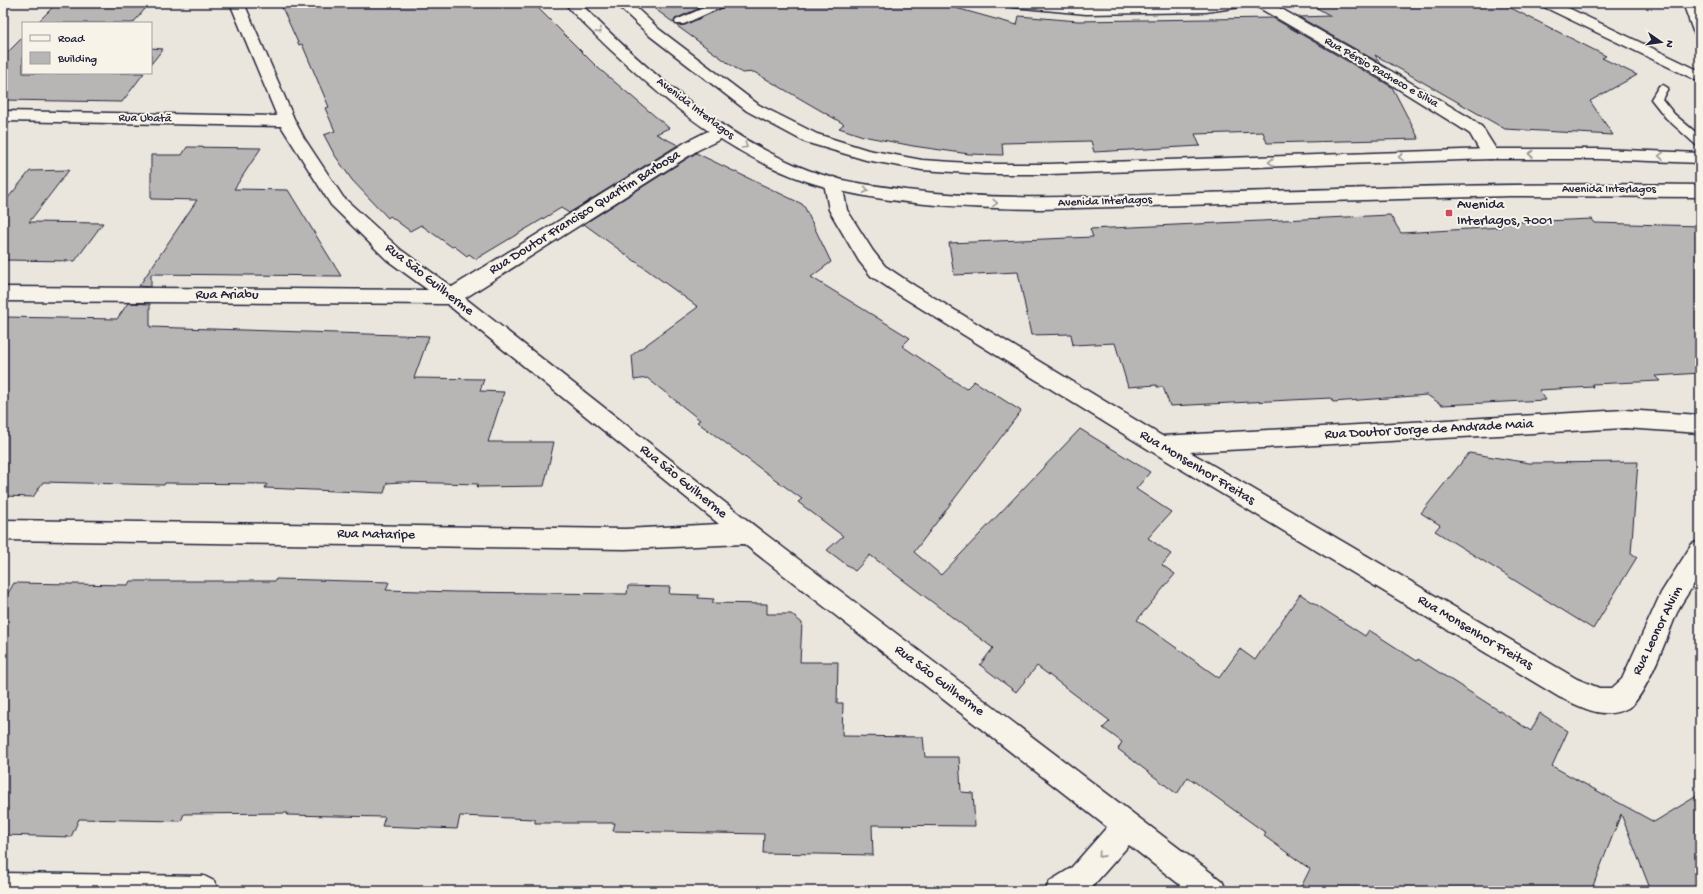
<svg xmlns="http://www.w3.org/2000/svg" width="1703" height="894" font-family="'Gochi Hand',sans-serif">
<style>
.building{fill:#b8b6b5;stroke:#22223b}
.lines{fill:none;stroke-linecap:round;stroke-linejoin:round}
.lane-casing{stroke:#22223b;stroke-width:3}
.street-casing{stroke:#22223b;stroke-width:3}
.secondary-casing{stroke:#22223b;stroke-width:3}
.primary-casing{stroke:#22223b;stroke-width:3}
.lane{fill:#f7f3e8;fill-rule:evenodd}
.street{fill:#f7f3e8;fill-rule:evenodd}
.secondary{fill:#f7f3e8;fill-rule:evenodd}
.primary{fill:#f7f3e8;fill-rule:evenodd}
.oneway{stroke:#97959a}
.poi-dot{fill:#d1495b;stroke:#f7f3e8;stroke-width:1.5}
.labels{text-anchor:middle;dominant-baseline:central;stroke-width:4;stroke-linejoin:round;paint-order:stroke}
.far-street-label{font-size:12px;fill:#22223b;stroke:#f7f3e8}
.poi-label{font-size:14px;fill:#22223b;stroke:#f7f3e8;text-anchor:start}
.street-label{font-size:14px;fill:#22223b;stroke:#f7f3e8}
</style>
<rect width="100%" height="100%" fill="#eae6de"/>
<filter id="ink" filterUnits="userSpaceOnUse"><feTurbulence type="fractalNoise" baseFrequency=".025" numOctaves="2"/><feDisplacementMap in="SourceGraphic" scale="8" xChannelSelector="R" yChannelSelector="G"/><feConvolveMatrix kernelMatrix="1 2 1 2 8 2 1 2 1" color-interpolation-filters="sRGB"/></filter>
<g filter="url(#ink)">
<g class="building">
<polygon points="57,3 150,3 133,23 37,23"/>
<polygon points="280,3 533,3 597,67 669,128 656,134 678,145 569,213 561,208 476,259 469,254 467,256 454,246 452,247 421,225 410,231 390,216 388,218 352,180 334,154 324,135 335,131 325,108 329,107 302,44 299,45"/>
<polygon points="647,3 711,3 675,19 674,23"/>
<polygon points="730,3 938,3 1017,25 1019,16 1078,21 1273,18 1392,87 1419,139 1267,143 1263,132 1195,134 1200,146 1094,152 1091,141 1002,143 1003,155 969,154 913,146 863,136 839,128 844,124 754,72 742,73 677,26 685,25 727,6"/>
<polygon points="1308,3 1501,3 1606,56 1602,58 1637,75 1590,101 1613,135 1505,129 1375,55 1380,63 1299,17 1331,16"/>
<polygon points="23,37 23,73 144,73 122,102 3,100 3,57"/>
<polygon points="151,48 163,49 151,64"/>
<polygon points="187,147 261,148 234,189 288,190 341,276 151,274 151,287 139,286 197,200 151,199 151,155 182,155"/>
<polygon points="696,153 802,204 805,208 831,262 811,277 910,338 902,346 966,389 974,381 1021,411 914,552 941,575 1080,429 1150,472 1136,489 1171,512 1148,538 1171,554 1162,565 1175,574 1137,620 1219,678 1240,649 1255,660 1300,594 1365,636 1369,630 1417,661 1418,659 1531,731 1540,713 1568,731 1552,766 1654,822 1700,794 1700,891 1651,891 1621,814 1591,891 1299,891 1310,869 1264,836 1266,833 1188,777 1177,794 1118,749 1122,742 1103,728 1110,721 1037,666 1016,692 980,665 993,648 870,555 855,571 827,550 843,536 798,502 802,499 697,422 700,420 647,378 634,380 632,355 698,307 584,224"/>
<polygon points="69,170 29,222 103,223 75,261 3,260 3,204 30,171"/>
<polygon points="1390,215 1401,233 1502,227 1499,223 1592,219 1595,223 1700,226 1700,373 1655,376 1660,381 1592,384 1593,387 1539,390 1546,400 1442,405 1427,395 1333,402 1331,398 1170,406 1163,387 1157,387 1157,385 1128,387 1115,343 1073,345 1071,334 1031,335 1018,272 954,275 949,243 1093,237 1090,229"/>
<polygon points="128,303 150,304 150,327 429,336 414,378 484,379 480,391 504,392 488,442 554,442 544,486 477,487 478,484 400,482 387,483 384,493 265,488 267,484 165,483 164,485 43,482 33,497 3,496 3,317 117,319"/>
<polygon points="1469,453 1529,463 1638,462 1631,553 1637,557 1593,629 1435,531 1440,525 1421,513"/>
<polygon points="276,579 389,582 386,590 455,592 627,594 628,586 670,587 669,594 699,595 698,598 714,599 712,603 767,604 767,614 791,614 802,623 800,662 838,662 837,703 843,703 842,736 923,737 925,757 959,757 961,792 973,793 975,826 872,825 873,855 763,853 764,834 613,831 615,823 535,823 535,819 460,816 457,829 382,826 385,817 287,815 288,813 184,814 181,821 79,819 71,837 3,835 3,602 14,583 128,585 130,581 275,581"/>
</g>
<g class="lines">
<g class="lane-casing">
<g id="lane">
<polygon points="715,3 728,3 726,5 684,24 676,24 675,22 676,20"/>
<polygon points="1663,85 1668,88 1662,99 1674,114 1700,136 1700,146 1696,145 1666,118 1651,99 1659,86"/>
</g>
</g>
<g class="street-casing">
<g id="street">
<path d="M230 3H244L295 121 304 138 343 197 401 250 452 287 686 142C698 137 714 125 727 128L729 132 727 136 698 150 465 298 756 527 1222 881 1227 891H1188L1129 845 1091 888 1087 891H1045L1050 881 1071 868 1107 827 744 544 625 549 3 540V520L625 529 719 524 447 304 3 301V287L428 290 387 260 331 205 281 126 3 121V111L277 116Z"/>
<polygon points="1006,3 1058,3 1086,6 1271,3 1396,74 1470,118 1482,127 1499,154 1496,158 1490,159 1484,158 1470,134 1458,126 1384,80 1254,5 1206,12 1086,14 1013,7 1008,6"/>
<polygon points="1540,3 1558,3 1700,71 1700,82 1542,6"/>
<path d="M833 177 839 179 842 183 847 210 873 251 885 266 915 286 1162 436 1625 410 1700 415V433L1625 428 1190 452 1577 679 1599 688H1612L1622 679 1661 593 1692 544 1700 541C1700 549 1702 567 1699 574 1694 586 1685 597 1679 608 1669 630 1646 699 1628 708 1603 721 1582 707 1559 697L1151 451 901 296 871 276 859 261 829 210 824 183 827 179Z"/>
<polygon points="3,873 204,876 214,881 219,891 3,891"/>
</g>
</g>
<g class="secondary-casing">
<polygon id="secondary" points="1683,3 1697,3 1700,11 1700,35 1695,34 1693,31"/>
</g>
<g class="primary-casing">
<g id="primary">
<path d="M565 3H580C646 70 719 135 808 170 839 182 873 185 906 190 1005 202 1104 196 1202 193 1368 188 1534 182 1700 185V197L1510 196 1040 209C965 208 874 205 803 180 741 158 684 117 636 73 618 57 600 40 583 23 577 17 570 10 565 3Z"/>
<polygon points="615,3 631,3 660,30 759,105 817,134 868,150 922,160 984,164 1049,164 1490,149 1599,149 1700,153 1700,163 1599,159 1490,159 1049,174 984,174 922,170 866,160 805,142 747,111 650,36"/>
</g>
</g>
<use href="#lane" class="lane"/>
<use href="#street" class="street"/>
<use href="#secondary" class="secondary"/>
<use href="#primary" class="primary"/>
</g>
<defs><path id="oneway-chevron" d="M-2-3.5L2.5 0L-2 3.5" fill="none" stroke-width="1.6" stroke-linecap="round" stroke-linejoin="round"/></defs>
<g class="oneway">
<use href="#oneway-chevron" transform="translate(599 31) rotate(46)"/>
<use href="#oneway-chevron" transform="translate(745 146) rotate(31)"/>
<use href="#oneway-chevron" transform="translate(1531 154) rotate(180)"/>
<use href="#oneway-chevron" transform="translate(1661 156) rotate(-178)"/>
<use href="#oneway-chevron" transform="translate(1401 157) rotate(178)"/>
<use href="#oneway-chevron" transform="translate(1271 162) rotate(178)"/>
<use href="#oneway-chevron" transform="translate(866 190) rotate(8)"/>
<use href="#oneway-chevron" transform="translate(995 203) rotate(2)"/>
<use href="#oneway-chevron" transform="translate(1101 855) rotate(132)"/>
</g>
</g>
<rect class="poi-dot" x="1445" y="209" width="8" height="8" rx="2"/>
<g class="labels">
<g class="far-street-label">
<text transform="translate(1381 73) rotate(30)">Rua Pérsio Pacheco e Silva</text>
<text transform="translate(695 109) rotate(37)">Avenida Interlagos</text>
<text transform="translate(145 119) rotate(1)">Rua Ubatã</text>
<text x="1609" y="190">Avenida Interlagos</text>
<text transform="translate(1105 202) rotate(-2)">Avenida Interlagos</text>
</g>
<g class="poi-label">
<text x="1457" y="205">Avenida<tspan x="1457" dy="16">Interlagos, 7001</tspan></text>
</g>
<g class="street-label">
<text transform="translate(585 213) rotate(-32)">Rua Doutor Francisco Quartim Barbosa</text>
<text transform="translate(429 280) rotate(38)">Rua São Guilherme</text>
<text x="227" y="295">Rua Ariabu</text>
<text transform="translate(1429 430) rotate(-3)">Rua Doutor Jorge de Andrade Maia</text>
<text transform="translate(1197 468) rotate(31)">Rua Monsenhor Freitas</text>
<text transform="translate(683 482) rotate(39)">Rua São Guilherme</text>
<text transform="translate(376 535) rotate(1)">Rua Mataripe</text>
<text transform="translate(1658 631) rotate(-64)">Rua Leonor Alvim</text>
<text transform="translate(1475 633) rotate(31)">Rua Monsenhor Freitas</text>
<text transform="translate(939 681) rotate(37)">Rua São Guilherme</text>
</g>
</g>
<rect width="1703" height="894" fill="none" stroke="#f7f3e8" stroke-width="16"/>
<rect x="8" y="8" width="1687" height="878" fill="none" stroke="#22223b" stroke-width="1.5" filter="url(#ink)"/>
<rect x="22" y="22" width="130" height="52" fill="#f7f3e8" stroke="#a29fa3"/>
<rect x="30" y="35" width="20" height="6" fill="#f7f3e8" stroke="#a29fa3"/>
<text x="58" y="42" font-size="12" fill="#22223b">Road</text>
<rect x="30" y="52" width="20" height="12" fill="#b8b6b5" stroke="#a29fa3"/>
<text x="58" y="62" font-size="12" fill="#22223b">Building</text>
<g transform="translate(1661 42) rotate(103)" stroke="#f7f3e8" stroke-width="3" paint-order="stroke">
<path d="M0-3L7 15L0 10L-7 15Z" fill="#22223b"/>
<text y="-6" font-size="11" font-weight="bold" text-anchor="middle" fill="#22223b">N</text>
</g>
</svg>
